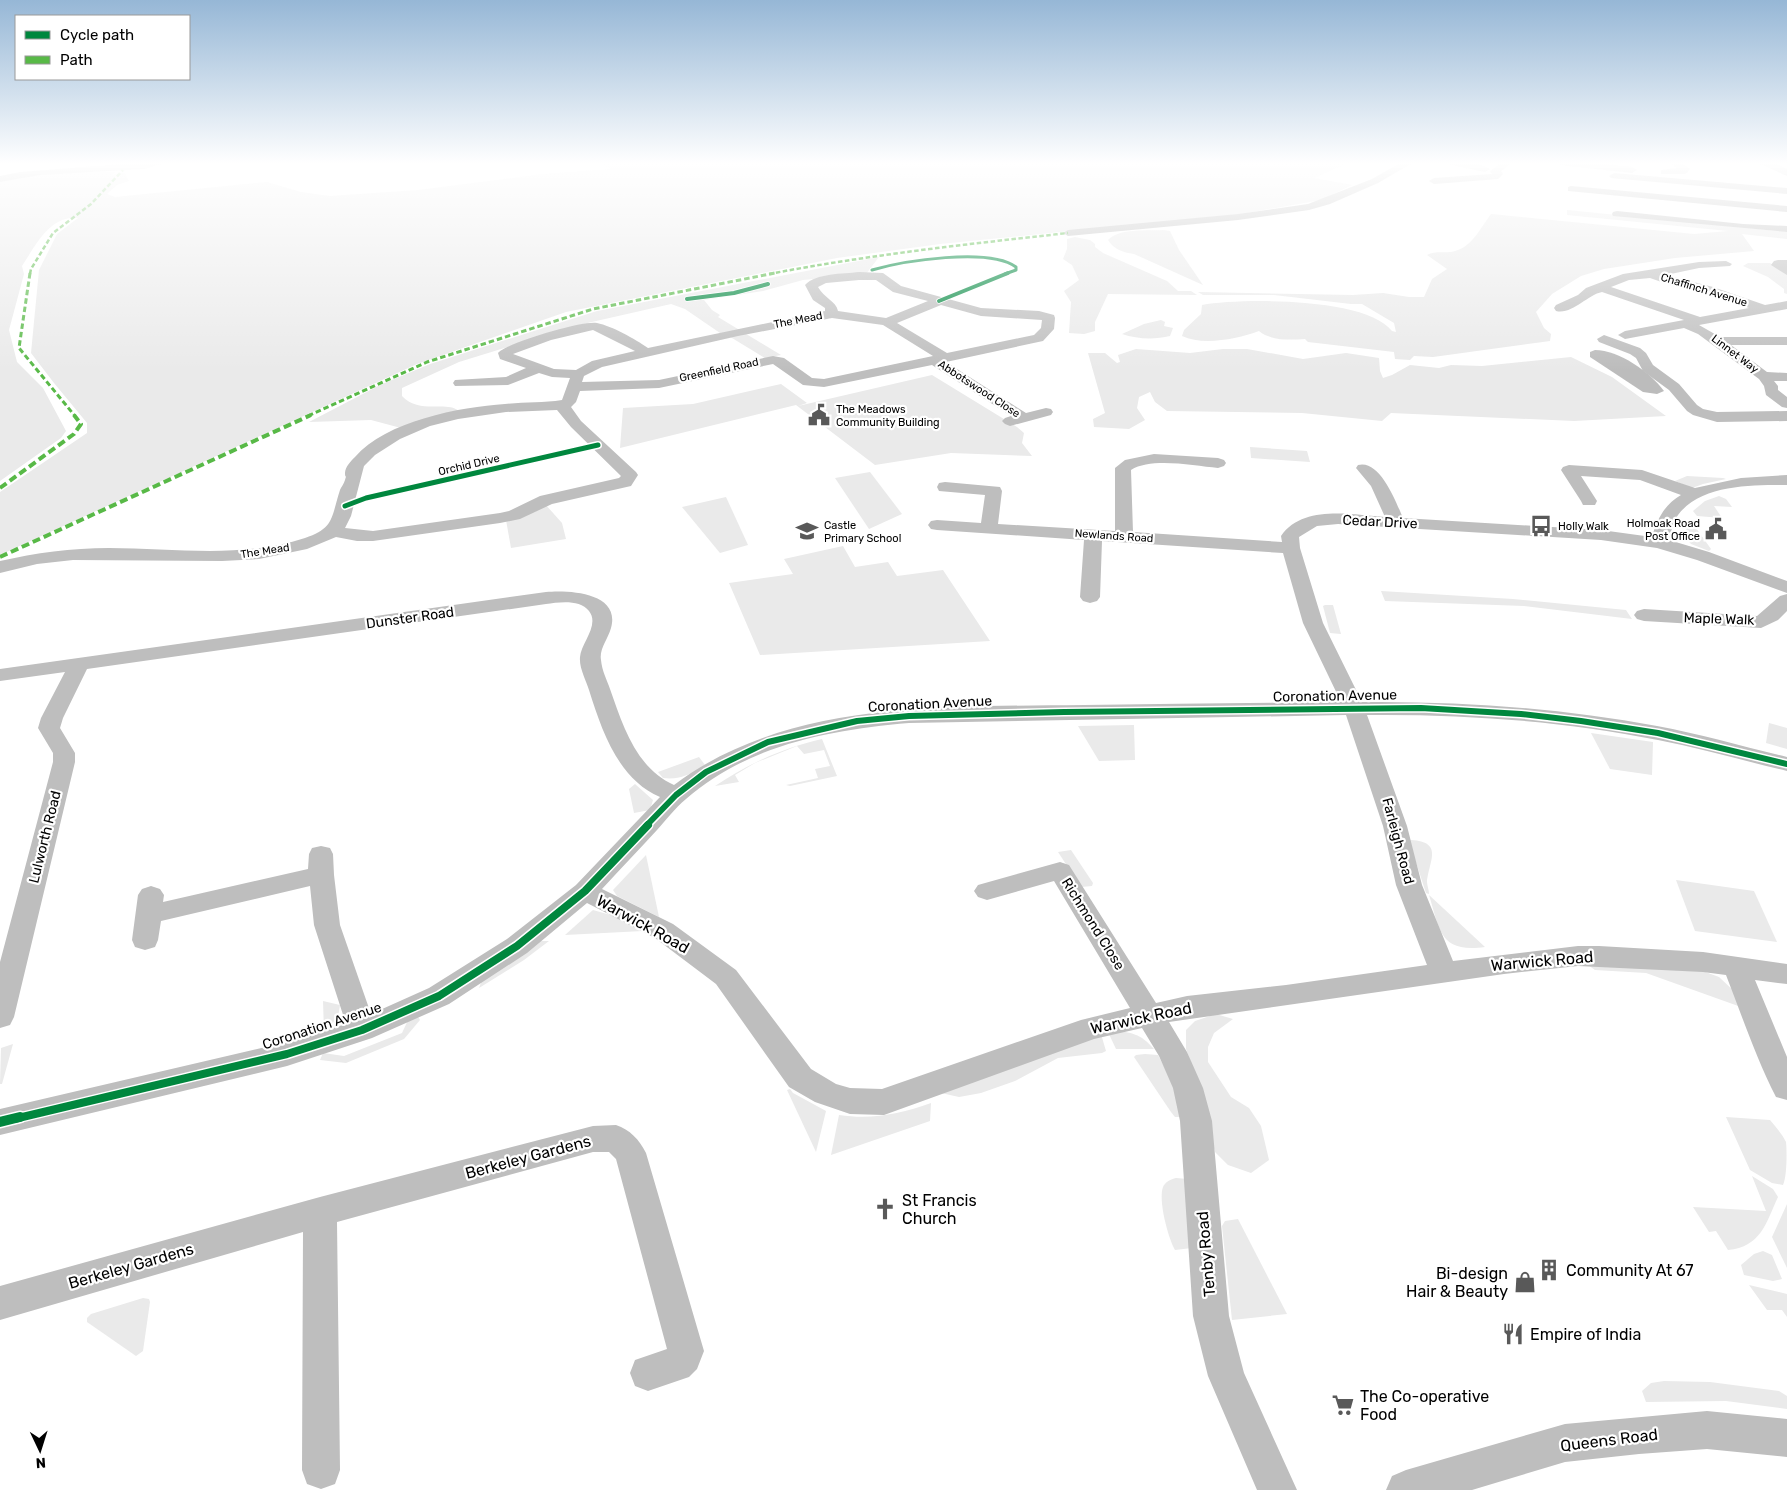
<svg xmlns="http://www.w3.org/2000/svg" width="1787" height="1490" font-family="Rubik,sans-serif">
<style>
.green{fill:#eaeaea}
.water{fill:#bcbcbc}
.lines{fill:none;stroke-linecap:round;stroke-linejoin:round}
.minor{fill:#bebebe;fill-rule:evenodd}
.tertiary{fill:#bebebe;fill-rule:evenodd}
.quiet-far2{stroke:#58b947;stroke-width:2.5;stroke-dasharray:4.5 2.5;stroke-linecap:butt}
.quiet-far1{stroke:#58b947;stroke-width:3;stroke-dasharray:5.5 3;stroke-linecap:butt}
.quiet{stroke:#58b947;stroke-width:4;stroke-dasharray:8 4;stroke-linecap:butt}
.cycleway-far5-casing{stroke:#fff;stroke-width:4.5}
.cycleway-far4-casing{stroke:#fff;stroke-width:5.5}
.cycleway-far3-casing{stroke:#fff;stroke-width:8}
.cycleway-far2-casing{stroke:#fff;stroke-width:9}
.cycleway-far1-casing{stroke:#fff;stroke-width:11}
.cycleway-casing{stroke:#fff;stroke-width:13}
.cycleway-far5{stroke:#00873e;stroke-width:3}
.cycleway-far4{stroke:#00873e;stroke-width:4}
.cycleway-far3{stroke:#00873e;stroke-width:5}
.cycleway-far2{stroke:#00873e;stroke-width:6}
.cycleway-far1{stroke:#00873e;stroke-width:8}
.cycleway{stroke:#00873e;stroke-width:10}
.labels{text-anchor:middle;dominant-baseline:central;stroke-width:4.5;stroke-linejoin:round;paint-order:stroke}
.far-street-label{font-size:11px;fill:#000;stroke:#fff}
.far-poi-label{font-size:11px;fill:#000;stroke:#fff;text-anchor:start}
.street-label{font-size:14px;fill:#000;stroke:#fff}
.near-street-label{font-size:16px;fill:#000;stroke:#fff}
.near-poi-label{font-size:16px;fill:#000;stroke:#fff;text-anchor:start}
</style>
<rect width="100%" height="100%" fill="#fff"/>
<g class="green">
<path d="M598 162H1351L1314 178 1352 185 1321 200 1241 214 940 244 837 258 566 312 417 364 0 555V492L87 433V423L54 383 31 353 39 270 57 234 78 218C50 215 36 245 22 266L24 274 9 330 17 362 43 388 66 431 61 438 0 481V181L53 173 115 172 112 175 125 173 129 181 117 185 107 194 115 197 267 182 301 192 330 196 418 190 543 174 611 169Z"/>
<path d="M1567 210 1787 232V239L1742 234 1754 251 1675 258 1604 269 1581 276 1552 294 1536 312 1544 328 1551 334 1550 341 1433 357 1414 356 1410 360 1395 359 1394 352 1308 342 1305 339C1290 340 1271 341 1259 331 1237 339 1203 346 1182 336L1184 330 1201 314 1202 305C1241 298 1367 297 1392 331L1396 332 1394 323 1362 304H1351L1274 295H1203L1198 292 1353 295 1383 293 1409 297H1424L1432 279 1447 269 1427 255C1436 250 1446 254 1455 251 1472 247 1481 227 1491 214L1694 234 1728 231 1567 215Z"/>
<path d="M1163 230 1170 231 1179 250 1203 285 1134 254C1122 252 1115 250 1108 240 1119 228 1147 231 1163 230Z"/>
<polygon points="1075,237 1090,240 1095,244 1095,247 1103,253 1167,281 1178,291 1191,291 1197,295 1108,294 1095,322 1095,331 1084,334 1069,333 1071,302 1064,291 1079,280 1072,265 1063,259 1067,249 1067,239"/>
<path d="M879 257 866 274 803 280 763 291 704 300 712 310 720 315 718 317 781 355 765 358 732 338 720 333 685 309 671 304 583 324 459 362 402 388V396C420 415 446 400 459 411L401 428 371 420 309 422 380 385 430 364 597 311Z"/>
<polygon points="1748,263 1770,263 1787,273 1787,294 1784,293 1784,289 1768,277 1743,266"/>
<path d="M1161 320 1165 322 1164 326 1173 328 1170 336C1154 340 1137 339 1122 334L1144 324Z"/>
<polygon points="1136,349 1190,353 1223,349 1247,349 1303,359 1346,353 1379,358 1380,371 1383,378 1392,375 1410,365 1439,368 1451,365 1482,366 1571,357 1612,377 1666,416 1574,421 1391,413 1382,421 1302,413 1167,411 1155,402 1150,392 1139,397 1137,408 1145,420 1129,429 1094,427 1093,419 1105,413 1088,353 1105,353 1117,363 1120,362 1118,355"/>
<polygon points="932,375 1017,427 1024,433 1022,443 1032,456 951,453 875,465 796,405 620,448 623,408 693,404 781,384 807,403 798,406"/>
<polygon points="1250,447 1307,451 1310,462 1251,458"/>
<polygon points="870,472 902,514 869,529 835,478"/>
<polygon points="1687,476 1723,478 1726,479 1703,484 1692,488 1675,481"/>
<polygon points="1719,496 1726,499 1732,507 1714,506 1722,518 1697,516 1693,511 1705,501"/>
<polygon points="726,497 748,545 720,553 682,507"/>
<polygon points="545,504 562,523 566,539 511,548 506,520"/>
<polygon points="1691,521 1711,549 1709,551 1691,544 1683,535"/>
<polygon points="843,546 855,567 888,562 897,576 943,570 990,641 760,655 729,583 793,574 784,559"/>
<polygon points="1381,591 1513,599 1626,610 1632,619 1524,606 1385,601"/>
<polygon points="1325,605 1333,605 1341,634 1330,633 1323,606"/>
<polygon points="1769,723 1787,728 1787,749 1766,743"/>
<polygon points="1134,725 1135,760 1099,761 1078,726"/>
<polygon points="1591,733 1653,742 1652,775 1610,769"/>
<path d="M822 739 837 776 790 786 786 785 818 778 815 769 830 766 824 750 804 754 797 746 755 763 735 775 739 782 715 786C750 763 780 749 822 739Z"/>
<path d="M699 757 705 765C691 774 680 780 663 778L658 772Z"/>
<polygon points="635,784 653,800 650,810 634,813 629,789"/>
<path d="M1411 840C1444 842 1429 861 1427 882 1427 885 1429 890 1429 894L1426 893 1409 841Z"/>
<polygon points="1071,850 1093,883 1092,886 1081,887 1058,852"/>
<polygon points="646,855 659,917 617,896 613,890"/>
<polygon points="1676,880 1754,891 1777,942 1695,931"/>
<path d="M1429 895 1485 947C1440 953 1440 931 1429 895Z"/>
<polygon points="593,910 614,916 643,931 565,935"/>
<polygon points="538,941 549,941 524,960 479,988 482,980"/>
<polygon points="1588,965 1700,970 1719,977 1736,993 1741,1007 1646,973 1595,970"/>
<polygon points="323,1001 340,1005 338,1017 324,1033"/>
<polygon points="1216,1014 1233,1019 1214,1033 1208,1047 1208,1062 1231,1097 1249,1108 1261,1126 1269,1160 1251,1173 1228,1165 1215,1152 1196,1076 1186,1049 1186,1030 1195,1021"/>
<polygon points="417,1015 420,1020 404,1039 346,1063 320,1060 323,1053 344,1056 402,1033 409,1018"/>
<path d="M1112 1030C1132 1033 1140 1033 1154 1049H1116L1108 1032Z"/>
<polygon points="1101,1034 1106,1051 1102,1053 1058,1058 1015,1081 981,1093 959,1097 941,1093"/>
<polygon points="13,1044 2,1084 0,1084 1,1048"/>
<polygon points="1145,1054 1158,1055 1175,1088 1181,1117 1175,1117 1171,1112 1134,1057 1136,1055"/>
<polygon points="790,1089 793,1093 826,1111 816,1152 787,1090"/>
<path d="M931 1103 930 1121 831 1155 839 1115C872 1120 900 1114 931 1103Z"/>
<path d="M1726 1117 1770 1120C1775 1126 1783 1135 1786 1142 1787 1151 1787 1177 1783 1185L1772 1183 1750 1170Z"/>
<path d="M1752 1176 1773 1189 1778 1197C1766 1223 1761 1247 1728 1250L1716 1231 1709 1232 1693 1207 1766 1211Z"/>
<path d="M1176 1178 1187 1179 1192 1248 1175 1250C1168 1238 1158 1200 1163 1187 1165 1182 1171 1179 1176 1178Z"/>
<polygon points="1787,1204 1787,1268 1772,1237"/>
<polygon points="1238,1219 1287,1314 1232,1320 1222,1226 1225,1221"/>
<polygon points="1763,1251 1772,1255 1782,1279 1773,1281 1744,1275 1741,1265 1754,1254"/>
<polygon points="1749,1285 1787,1294 1787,1317 1782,1310 1767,1310"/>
<polygon points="143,1298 149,1299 150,1302 143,1351 136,1356 87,1322 87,1318 91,1314"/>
<polygon points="1664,1381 1710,1382 1779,1391 1787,1396 1787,1409 1726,1401 1646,1402 1642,1391 1651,1383"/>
</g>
<path class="water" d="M1595 350C1619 350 1650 372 1664 391L1657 394 1643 392 1590 357V352Z"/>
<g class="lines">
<g class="minor">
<polygon points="148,162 168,162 144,169 40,175 0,182 0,176 20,172"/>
<polygon points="1402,162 1414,162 1378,183 1330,204 1309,210 1238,220 1068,236 1063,233 1068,230 1238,214 1308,204 1372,179"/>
<path d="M1438 162C1451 162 1479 161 1490 169L1485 172Z"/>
<polygon points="1502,162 1513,162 1501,171 1503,174 1498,179 1434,184 1429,181 1434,178 1492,174 1490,171"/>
<polygon points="1556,162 1589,162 1632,167 1637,170 1632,173 1560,165"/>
<polygon points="1669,162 1680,162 1690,169 1687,173 1684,174 1661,174 1661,170 1677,168"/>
<polygon points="1614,173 1787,188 1787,194 1611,178 1609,176"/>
<polygon points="1571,186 1787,206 1787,212 1568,191 1568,187"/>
<polygon points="1617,211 1743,224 1787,226 1787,232 1613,216 1612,214 1613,212"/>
<polygon points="1778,260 1787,260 1787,275 1771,265 1774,261"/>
<path d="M1726 261 1732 264 1730 266 1699 268 1666 275 1713 287 1765 305 1787 301V309L1699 325 1720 337H1787V345H1731L1767 372 1787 373V381H1774L1778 386V390L1787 397V408L1782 407 1766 395 1764 386 1759 379 1698 334 1684 328 1625 339 1618 335 1625 331 1684 320 1602 292C1587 295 1572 315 1556 311L1554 308 1556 305 1578 295 1586 288 1623 274 1699 262ZM1650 278 1673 286 1706 293 1749 308 1700 317 1611 287 1629 280Z"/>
<path d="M859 272 883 273 901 286 981 308 1039 311 1054 315 1055 318 1054 329 1043 341 946 362 1026 413 1046 408 1051 409 1053 412 1051 415 1010 426 1005 424 1002 421 1005 418 1011 416 932 365 824 387 803 385 773 364 659 388 580 391 576 402 571 407 581 421 636 472 638 475 631 486 552 504 520 519 500 523 373 541H357L336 537 307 549 259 559 222 561 73 560 37 564 0 573V561C36 553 71 548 109 548 174 548 242 559 305 538 335 528 331 517 340 490 341 487 344 484 345 480 347 474 345 479 345 473 345 467 351 461 355 457 386 421 460 407 505 404 524 402 543 403 562 400L570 378 552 377 539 373 508 385 455 386 453 383 455 380 506 377 526 368 500 359 498 353C506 343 583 320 597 323 612 326 635 339 648 348L825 311V308L813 300 805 285C816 273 843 274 859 272ZM859 280H876L893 292 928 301 886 318 838 311C836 301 824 298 818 287L826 283ZM941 305 981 316 1042 320 1041 328 1034 335 947 353 897 323ZM832 318 883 325 933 356 824 379 812 378 784 358 773 356 659 380 582 382 584 376 602 367 738 336ZM593 330 635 351 592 361 576 370 554 369 513 354 551 340ZM557 410 571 427 621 476 619 478 540 496 509 511 500 513 373 531 345 528 351 516 364 466 375 455 400 439 430 426 458 419 506 412Z"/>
<polygon points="1604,335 1640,348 1646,353 1653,365 1679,384 1697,405 1703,409 1717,412 1787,411 1787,421 1717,422 1693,415 1687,411 1669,390 1643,371 1636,358 1630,354 1599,342 1597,339"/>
<path d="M1154 454 1218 458 1224 460 1226 463 1224 466 1218 468C1194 466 1152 457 1131 470L1133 532 1282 542 1281 536C1303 504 1353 515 1385 517L1371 486 1356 468 1358 465C1380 459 1396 502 1403 518L1601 530 1652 537C1657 519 1665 504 1681 495L1640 480 1581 476 1597 501 1595 505H1583L1581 501 1561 470 1563 467 1569 465 1642 470 1695 488 1741 478 1787 475V485C1753 485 1701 484 1678 515 1673 522 1671 532 1669 540L1709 552 1787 581V593L1697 560 1657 548 1601 540 1338 524 1317 526 1299 537 1300 548 1323 623 1362 702C1461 701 1560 708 1657 726 1701 734 1744 747 1787 757V771C1744 761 1701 748 1658 740 1563 721 1464 714 1367 715L1407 826 1422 885 1453 961 1578 946H1599L1703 952 1787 964V984L1755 980 1787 1057V1100L1776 1097C1756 1058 1742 1016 1726 975L1703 972 1578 966 1504 974 1169 1022 1187 1052 1203 1088 1212 1121 1229 1316 1244 1373 1297 1490H1257L1208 1376 1193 1316 1180 1121 1173 1088 1159 1056 1142 1028 1094 1039 884 1115 850 1114 815 1102 789 1087 716 984 655 938 587 903 527 953 449 1004 372 1038 287 1066 0 1135V1109L287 1042 346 1024 314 925 310 886 161 921 158 940 155 947 145 950 135 947 132 940 138 895 142 889 151 886 160 889 164 895 163 902 308 869 309 854 312 848 321 846 330 848 333 854 334 875 340 925 371 1014 429 988 507 939 576 885 660 797C618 779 602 731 589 690 586 680 579 668 580 657 581 643 600 625 589 611 580 599 559 602 546 604L87 669 63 718 60 728 75 753V762L14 1017 10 1025 0 1028V962L53 762V753L38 728 41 718 65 672 0 681V669L546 592C568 590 621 592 611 628 608 639 599 649 601 660 602 671 607 680 610 689 623 726 636 768 674 785 788 699 947 707 1084 705 1170 704 1255 703 1341 702L1303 623 1283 553 1102 541 1100 597 1097 601 1090 603 1083 601 1080 597 1084 540 937 530 931 529 928 525 931 521 937 520 981 523 985 495 939 491 937 487 939 483 945 482 1000 487 1002 491 998 524 1115 531V468L1125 460ZM1346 715 1383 826 1396 885 1427 965 1286 985 1187 996 1156 1003 1069 865 1060 862 978 885 974 891 978 897 987 900 1054 881 1130 1008 1081 1020 882 1089 850 1088 836 1084 811 1069 736 970 673 924 602 889C620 869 639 850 657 830 666 820 675 808 686 799 748 745 829 730 909 723Z"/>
<polygon points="1787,594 1787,611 1778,620 1761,628 1644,621 1637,619 1634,615 1637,611 1644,609 1757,616 1780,596"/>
<path d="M616 1125C630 1130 639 1139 646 1153L704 1351 697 1369 689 1377 648 1391 635 1386 630 1373 635 1360 667 1349 616 1159 609 1152H593L337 1222 340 1470 335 1484 321 1489 307 1484 302 1470 303 1232 0 1320V1286L320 1197 593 1126Z"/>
<polygon points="1707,1411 1787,1419 1787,1457 1707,1449 1639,1454 1565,1462 1472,1490 1386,1490 1392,1476 1406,1470 1565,1424"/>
</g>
<polygon class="tertiary" points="1756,162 1772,162 1787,169 1787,176"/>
<g class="quiet-far2">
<polyline points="30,274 31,269 53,233 91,204 123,170"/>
<path d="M769 274C868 255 968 244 1068 233"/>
</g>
<g class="quiet-far1">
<polyline points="30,273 19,348 75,416"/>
<polyline points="308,416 427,362 593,309 775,273"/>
</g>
<g class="quiet">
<polyline points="0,488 74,434 81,424 74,415"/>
<polyline points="0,557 311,415"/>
</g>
<g class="cycleway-far5-casing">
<path id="cycleway-far5" d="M872 270C903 261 989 247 1016 267V270L1005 274"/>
</g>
<g class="cycleway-far4-casing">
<g id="cycleway-far4">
<polyline points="687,299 734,293 768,284"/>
<polyline points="939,301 1008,273"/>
</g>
</g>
<g class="cycleway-far3-casing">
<polyline id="cycleway-far3" points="345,506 366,498 598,445"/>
</g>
<g class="cycleway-far2-casing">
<polyline id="cycleway-far2" points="646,826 676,795 706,772 768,742 857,721 909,716 1064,712 1421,708 1521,714 1581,721 1658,733 1787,764"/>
</g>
<g class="cycleway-far1-casing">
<polyline id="cycleway-far1" points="14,1119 287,1054 362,1030 439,996 517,946 585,891 648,825"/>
</g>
<g class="cycleway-casing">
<polyline id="cycleway" points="0,1122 20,1117"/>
</g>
<use href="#cycleway-far5" class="cycleway-far5"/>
<use href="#cycleway-far4" class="cycleway-far4"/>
<use href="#cycleway-far3" class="cycleway-far3"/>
<use href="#cycleway-far2" class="cycleway-far2"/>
<use href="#cycleway-far1" class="cycleway-far1"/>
<use href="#cycleway" class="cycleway"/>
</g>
<linearGradient id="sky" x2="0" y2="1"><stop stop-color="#96b7d6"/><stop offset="0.44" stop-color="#fff"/><stop offset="1" stop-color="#fff" stop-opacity="0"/></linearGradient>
<rect width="1787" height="371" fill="url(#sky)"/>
<defs>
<g id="civic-bare" transform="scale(1.725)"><path d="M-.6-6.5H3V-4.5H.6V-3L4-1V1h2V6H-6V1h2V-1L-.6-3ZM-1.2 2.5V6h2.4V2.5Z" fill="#595959" stroke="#fff" stroke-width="2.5" paint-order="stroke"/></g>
<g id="bus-bare" transform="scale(1.725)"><path d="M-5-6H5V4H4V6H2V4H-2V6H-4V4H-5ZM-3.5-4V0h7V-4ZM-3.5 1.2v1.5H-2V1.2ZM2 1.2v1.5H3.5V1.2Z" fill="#595959" stroke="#fff" stroke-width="2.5" paint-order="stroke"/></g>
<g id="school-bare" transform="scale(1.725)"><path d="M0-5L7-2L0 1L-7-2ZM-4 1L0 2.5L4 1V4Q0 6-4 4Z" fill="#595959" stroke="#fff" stroke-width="2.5" paint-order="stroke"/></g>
<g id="church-bare" transform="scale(1.725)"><path d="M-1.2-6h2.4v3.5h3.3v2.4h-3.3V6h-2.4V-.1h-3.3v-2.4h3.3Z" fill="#595959" stroke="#fff" stroke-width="2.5" paint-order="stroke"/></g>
<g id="building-bare" transform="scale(1.725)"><path d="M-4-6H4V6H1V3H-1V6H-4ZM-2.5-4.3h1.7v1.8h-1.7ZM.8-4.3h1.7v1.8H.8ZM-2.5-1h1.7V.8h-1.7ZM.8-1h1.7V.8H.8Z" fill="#595959" stroke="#fff" stroke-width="2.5" paint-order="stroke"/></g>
<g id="shop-bare" transform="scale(1.725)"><path d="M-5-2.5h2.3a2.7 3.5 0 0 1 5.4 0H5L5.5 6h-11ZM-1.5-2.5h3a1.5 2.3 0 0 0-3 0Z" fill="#595959" stroke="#fff" stroke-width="2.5" paint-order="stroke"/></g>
<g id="restaurant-bare" transform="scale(1.725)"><path d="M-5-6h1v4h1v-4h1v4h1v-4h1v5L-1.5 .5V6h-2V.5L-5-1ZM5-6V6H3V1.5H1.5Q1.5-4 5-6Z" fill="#595959" stroke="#fff" stroke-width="2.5" paint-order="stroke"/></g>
<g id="supermarket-bare" transform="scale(1.725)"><path d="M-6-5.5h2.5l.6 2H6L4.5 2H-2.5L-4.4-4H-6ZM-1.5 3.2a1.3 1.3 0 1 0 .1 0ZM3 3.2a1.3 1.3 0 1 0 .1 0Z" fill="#595959" stroke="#fff" stroke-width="2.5" paint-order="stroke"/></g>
</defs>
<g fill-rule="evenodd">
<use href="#civic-bare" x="819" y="415"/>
<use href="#bus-bare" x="1541" y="526"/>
<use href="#civic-bare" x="1716" y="529"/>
<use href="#school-bare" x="807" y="531"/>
<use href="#church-bare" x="885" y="1209"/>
<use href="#building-bare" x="1549" y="1270"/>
<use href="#shop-bare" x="1525" y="1282"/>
<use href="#restaurant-bare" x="1513" y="1334"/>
<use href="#supermarket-bare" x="1343" y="1405"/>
</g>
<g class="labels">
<g class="far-street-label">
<text transform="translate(1704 290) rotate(17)">Chaffinch Avenue</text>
<text transform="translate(798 320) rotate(-11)">The Mead</text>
<text transform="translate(1735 354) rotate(37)">Linnet Way</text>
<text transform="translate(719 370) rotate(-12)">Greenfield Road</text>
<text transform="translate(979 389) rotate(33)">Abbotswood Close</text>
<text transform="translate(469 465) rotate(-13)">Orchid Drive</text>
<text transform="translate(1114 536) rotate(4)">Newlands Road</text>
<text transform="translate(265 551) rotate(-9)">The Mead</text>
</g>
<g class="far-poi-label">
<text x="836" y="409">The Meadows<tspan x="836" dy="13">Community Building</tspan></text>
<text x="1700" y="523" text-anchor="end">Holmoak Road<tspan x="1700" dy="13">Post Office</tspan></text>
<text x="824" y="525">Castle<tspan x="824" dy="13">Primary School</tspan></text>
<text x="1558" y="526">Holly Walk</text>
</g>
<g class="street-label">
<text transform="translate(1380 522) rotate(3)">Cedar Drive</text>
<text transform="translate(410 618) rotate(-8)">Dunster Road</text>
<text transform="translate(1719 619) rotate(2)">Maple Walk</text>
<text transform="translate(1335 696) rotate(-1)">Coronation Avenue</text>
<text transform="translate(930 704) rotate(-3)">Coronation Avenue</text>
<text transform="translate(45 837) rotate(-76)">Lulworth Road</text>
<text transform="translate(1398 841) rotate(75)">Farleigh Road</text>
<text transform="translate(1093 924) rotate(58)">Richmond Close</text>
<text transform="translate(322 1026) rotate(-18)">Coronation Avenue</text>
</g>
<g class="near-street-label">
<text transform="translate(643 924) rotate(29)">Warwick Road</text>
<text transform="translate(1542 961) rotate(-5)">Warwick Road</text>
<text transform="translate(1141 1018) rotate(-12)">Warwick Road</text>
<text transform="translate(528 1157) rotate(-15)">Berkeley Gardens</text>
<text transform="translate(1206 1254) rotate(-95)">Tenby Road</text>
<text transform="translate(131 1266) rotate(-16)">Berkeley Gardens</text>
<text transform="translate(1609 1440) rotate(-7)">Queens Road</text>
</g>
<g class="near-poi-label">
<text x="902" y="1200">St Francis<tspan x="902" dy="18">Church</tspan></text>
<text x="1566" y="1270">Community At 67</text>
<text x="1508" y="1273" text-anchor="end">Bi-design<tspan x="1508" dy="18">Hair &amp; Beauty</tspan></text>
<text x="1530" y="1334">Empire of India</text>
<text x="1360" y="1396">The Co-operative<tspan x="1360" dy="18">Food</tspan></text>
</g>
</g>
<rect x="15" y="15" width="175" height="65" fill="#ffffff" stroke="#999999"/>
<rect x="25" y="31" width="25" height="8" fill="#00873e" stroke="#999999"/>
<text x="60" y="40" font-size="15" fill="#000000">Cycle path</text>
<rect x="25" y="56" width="25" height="8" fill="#58b947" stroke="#999999"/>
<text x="60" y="65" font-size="15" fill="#000000">Path</text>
<g transform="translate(40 1450) rotate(176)" stroke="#ffffff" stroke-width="4" paint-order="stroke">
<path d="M0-4L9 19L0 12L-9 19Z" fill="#000000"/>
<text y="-8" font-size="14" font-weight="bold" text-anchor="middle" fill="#000000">N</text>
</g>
</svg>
